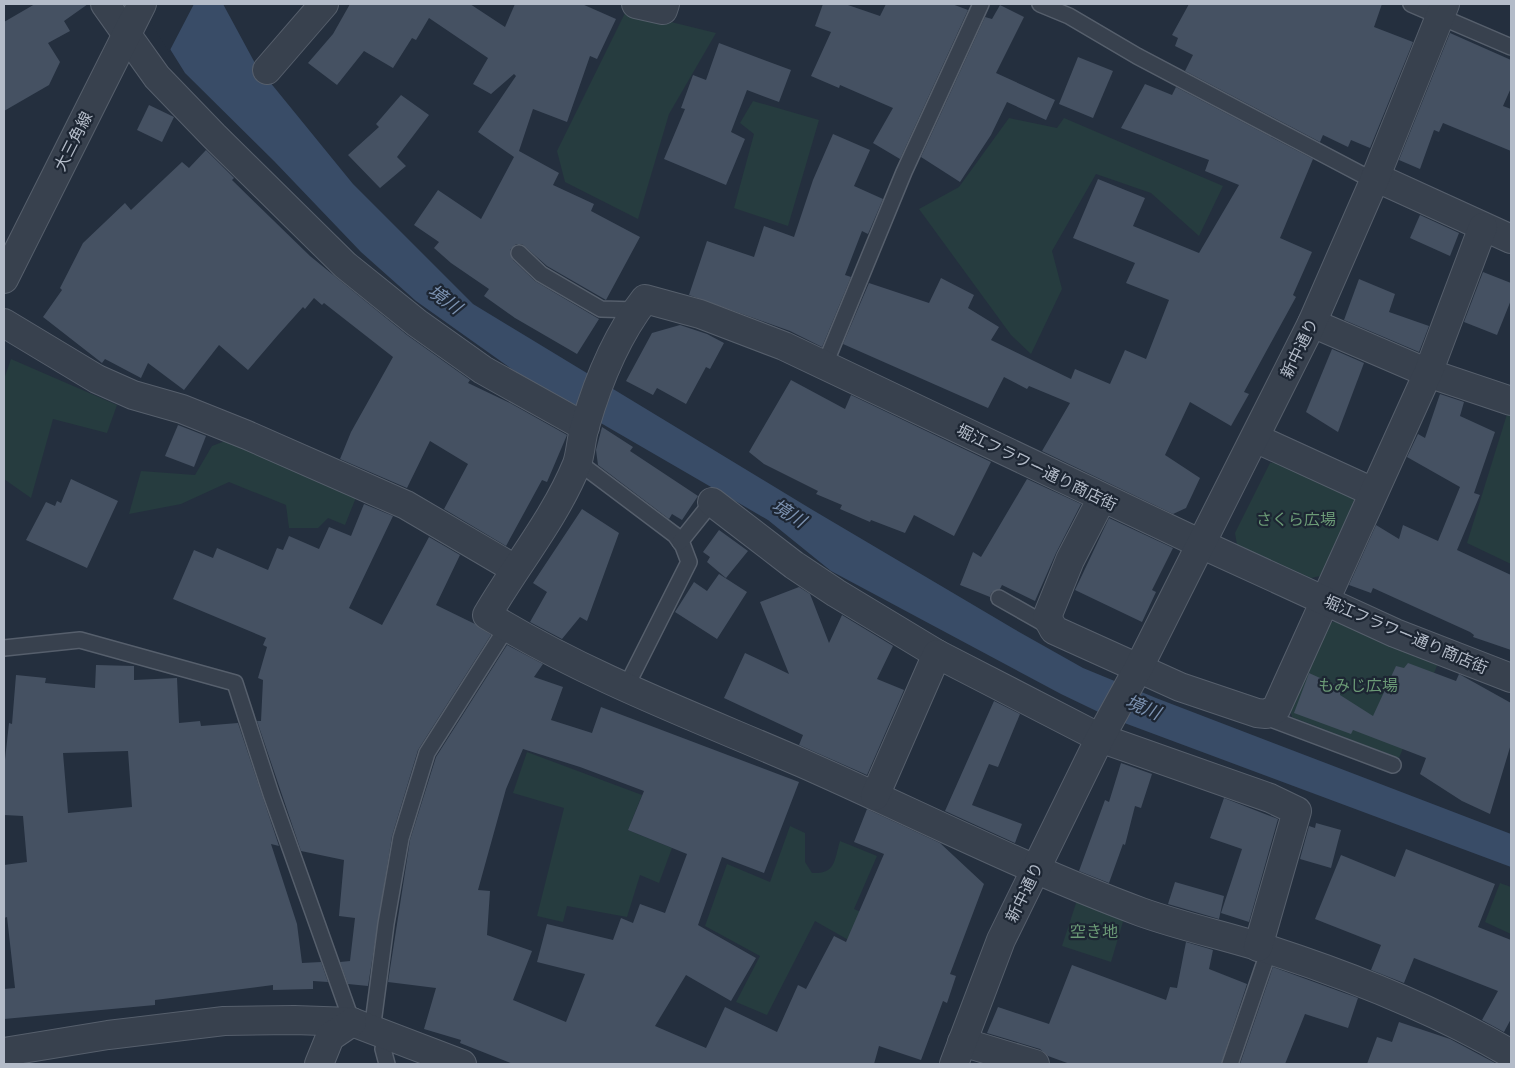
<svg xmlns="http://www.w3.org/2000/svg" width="1515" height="1068" font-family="Quicksand,'Noto Sans JP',sans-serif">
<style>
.green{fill:#263c3f}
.water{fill:#394c67}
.pier{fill:#242f3e}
.building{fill:#455162;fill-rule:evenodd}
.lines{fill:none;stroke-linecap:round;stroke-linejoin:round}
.service-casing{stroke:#565f6c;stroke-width:18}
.minor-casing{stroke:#565f6c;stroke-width:30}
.tertiary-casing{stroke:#565f6c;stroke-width:30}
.service{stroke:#38414e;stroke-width:15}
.minor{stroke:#38414e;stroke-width:28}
.tertiary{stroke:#38414e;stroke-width:28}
.labels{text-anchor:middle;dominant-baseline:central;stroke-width:4.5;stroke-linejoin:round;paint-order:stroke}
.street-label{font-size:16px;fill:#b4bcc9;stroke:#1d2633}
.park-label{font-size:16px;fill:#6b9a76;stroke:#1d2633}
.water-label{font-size:18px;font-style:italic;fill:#7c92b1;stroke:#1d2633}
</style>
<rect width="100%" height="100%" fill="#242f3e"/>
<g class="green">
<polygon points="626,11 716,33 669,114 638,219 565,182 557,151"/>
<polygon points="753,101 819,120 788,226 734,208 754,134 740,123"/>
<polygon points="1009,118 1057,128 1064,118 1223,186 1199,236 1151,193 1096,174 1052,251 1062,289 1031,354 1011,335 919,209 959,187"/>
<polygon points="11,359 117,405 107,433 53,419 31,498 4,479 4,379"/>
<polygon points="1508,411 1511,412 1511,564 1467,543"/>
<polygon points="225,441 357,495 345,525 328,518 318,528 289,528 286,505 229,482 181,504 129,514 141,471 195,475 212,446"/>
<polygon points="1285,460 1353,492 1357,508 1325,575 1311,578 1237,545 1235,533 1270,463"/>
<polygon points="1341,621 1439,661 1399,758 1292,717 1288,702 1325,623"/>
<polygon points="527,752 642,795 628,830 672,848 659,883 640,875 627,917 567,906 563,922 537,916 564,808 513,793"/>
<path d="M790 826 805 833V862L812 873C836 874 834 861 840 841L877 856 854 909 877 919 859 946 815 921 767 1015 736 1002 760 956 705 926 727 864 770 882Z"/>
<polygon points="1500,883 1511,887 1511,934 1485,922"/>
<polygon points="1077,900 1125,915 1111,962 1062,946"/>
</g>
<polygon class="water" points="142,4 223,4 256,65 353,184 473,304 811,509 1014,629 1083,668 1156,698 1511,834 1511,867 1111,718 1061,694 831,571 768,520 530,382 416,301 361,252 274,161 185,73"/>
<polygon class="pier" points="139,4 194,4 169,52 140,5"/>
<g class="building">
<polygon points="35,4 88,4 64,21 70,31 48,43 60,62 49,85 4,111 4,22"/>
<polygon points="350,4 470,4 505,27 515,4 582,4 616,19 597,59 590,56 567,122 533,109 519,151 559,173 553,185 594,204 591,211 640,237 606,300 547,266 522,244 516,244 510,250 513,260 535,281 599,319 577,354 515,318 484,296 489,289 451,263 434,248 439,242 414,225 438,190 481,219 514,157 478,132 516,76 514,74 491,94 473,84 488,58 429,18 416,40 412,38 393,68 364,51 337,85 308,63 333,34"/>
<polygon points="823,4 845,4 880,16 886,4 952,4 968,10 900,159 873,143 893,108 840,85 839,88 811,76 831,32 815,26"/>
<polygon points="1189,4 1382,4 1374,27 1413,42 1370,148 1351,140 1348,147 1323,135 1320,142 1185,71 1193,55 1175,46 1178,38 1172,35"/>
<polygon points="1000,5 1024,17 996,73 1055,100 1046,120 1007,102 991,135 960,182 921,157 985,17 992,19"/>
<polygon points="1450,33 1511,60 1511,88 1503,106 1511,109 1511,151 1443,123 1439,132 1434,130 1420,169 1399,160"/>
<polygon points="719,43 791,70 779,102 747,90 731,132 745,139 726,185 664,159 685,109 681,108 693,75 706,80"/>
<polygon points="1078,57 1113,71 1093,118 1059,104"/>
<polygon points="1145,84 1172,95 1176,87 1313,159 1280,238 1312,252 1293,295 1296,297 1244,392 1249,394 1231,426 1190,402 1165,455 1200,478 1186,508 1173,514 1042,451 1070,403 1029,386 1027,389 1004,377 988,408 843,344 869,283 929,303 941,278 974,295 968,308 999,327 991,340 1071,379 1075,369 1110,384 1125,350 1146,359 1169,300 1126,283 1135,263 1073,238 1098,179 1145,198 1133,226 1199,253 1239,185 1205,171 1209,160 1121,128"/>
<polygon points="401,95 429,115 397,157 406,166 380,188 348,155 379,127 376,124"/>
<polygon points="149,105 174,117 162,142 137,130"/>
<polygon points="833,134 870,150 854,186 883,199 868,234 862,231 845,275 851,277 822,347 790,331 689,295 707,241 754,257 764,226 794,237 813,180"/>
<polygon points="206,150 234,178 232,180 310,256 407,335 470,380 468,383 510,403 567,435 547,482 542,480 506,546 444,509 468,464 430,441 407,488 340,459 351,432 393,357 324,303 322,305 314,298 305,309 303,307 278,335 248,370 219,345 184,390 148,363 141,378 105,359 102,363 43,317 62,290 60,288 83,243 125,203 131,210 182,162 189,168"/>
<polygon points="1420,215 1459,233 1450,256 1410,238"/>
<polygon points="1483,272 1511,283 1511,300 1497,335 1464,322"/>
<polygon points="1359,279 1395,294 1389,312 1429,326 1419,352 1344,320"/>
<polygon points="680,325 707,334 724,343 710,369 706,367 686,404 657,388 653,395 626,381 652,333"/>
<polygon points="1332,349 1364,363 1338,432 1306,412"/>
<polygon points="791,380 845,409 851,395 991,462 954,536 914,515 905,533 871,520 870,522 840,509 842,505 816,494 818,491 764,464 749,452"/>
<polygon points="1440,394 1464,402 1460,416 1495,432 1474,493 1480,495 1457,550 1511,575 1511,650 1473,637 1474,635 1470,632 1373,588 1371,593 1349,585 1376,525 1399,539 1403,525 1438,541 1460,487 1407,457 1418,434 1425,438"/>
<polygon points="178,425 206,436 194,467 165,456"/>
<polygon points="602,427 633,447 630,451 698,496 682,520 672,514 669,519 598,465 596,450"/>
<polygon points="71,479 118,501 87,568 26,540 46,502 55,506 57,501 61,503"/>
<polygon points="1027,479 1081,504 1056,553 1035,601 1002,585 1000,589 991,593 990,597 960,585 973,552 981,557"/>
<polygon points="364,504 393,516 349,608 382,625 429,537 460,555 436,605 475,624 491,635 418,750 392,836 368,986 348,984 340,962 350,961 355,918 339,916 344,860 301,851 257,721 261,721 263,680 258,678 267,647 263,645 266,638 173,599 194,550 213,558 217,548 268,570 277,548 283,550 289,536 319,549 329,527 351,536"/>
<polygon points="582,509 619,533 587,621 580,617 562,639 530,622 547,592 533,583"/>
<polygon points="1109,518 1173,548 1152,590 1156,592 1142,622 1075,590"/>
<polygon points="719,530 748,551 726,578 707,562 710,557 703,552"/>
<polygon points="719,574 747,592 717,639 675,612 694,582 707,591"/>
<polygon points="799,587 810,594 829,643 842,615 893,646 877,679 904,690 867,775 799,745 803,735 724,698 745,653 789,674 760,602"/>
<path d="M507 645 543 664 534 677 563 687 551 720 592 733 601 707 799 782 764 873 722 857 698 925 756 958 731 1001 686 975 655 1026 706 1048 725 1007 777 1032 798 985 806 989 834 936 846 942 884 854 854 842 867 809 940 843 984 884 950 974 956 976 947 1003 943 1001 921 1060 879 1046 874 1064H513L460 1043 461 1040 424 1029 436 988 388 982 410 840 436 757ZM523 749 580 767 644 791 628 830 687 854 665 913 640 904 633 923 621 918 613 940 547 924 537 962 585 974 566 1022 513 1000 532 951 487 935 490 891 478 890 506 789Z"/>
<polygon points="1408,663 1456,681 1459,674 1511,703 1511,744 1490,814 1462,801 1420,774 1426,758 1353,730 1351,734 1294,713 1309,673 1340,687 1340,695 1373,716 1396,666 1404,668"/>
<path d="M96 665 134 666V680L177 678 179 723 200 721 201 726 238 723 279 846 271 844 297 924 302 963 321 962 328 982 313 981V989L273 990V985L155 1000V1005L4 1019V989L15 988 7 917 4 918V865L27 862 23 816 4 815V769L9 723 12 724 16 675 46 678 45 683 95 688ZM128 751 132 807 68 813 63 753Z"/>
<polygon points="994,701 1020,714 998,767 989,764 972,805 1022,824 1015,843 945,811"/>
<polygon points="1121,763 1152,774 1141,808 1135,806 1125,845 1123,844 1109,883 1079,871 1105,800 1109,802"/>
<polygon points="1224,798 1278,819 1249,922 1221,913 1242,849 1210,838"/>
<polygon points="1316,823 1341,830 1331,868 1300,859 1309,826 1315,828"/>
<polygon points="1406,849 1495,884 1478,927 1511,940 1511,1019 1504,1032 1482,1020 1498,991 1414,958 1404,983 1371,970 1381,945 1315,919 1341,855 1395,877"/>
<polygon points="1175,882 1224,896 1219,919 1168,904"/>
<polygon points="1186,942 1213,950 1209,969 1247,984 1221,1064 1070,1064 1048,1056 1040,1049 987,1033 998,1007 1049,1024 1072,965 1166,1000 1170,987 1177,988"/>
<polygon points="1273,967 1358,998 1348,1028 1305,1014 1285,1064 1240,1064"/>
<polygon points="1399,1022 1450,1039 1497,1064 1367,1064 1377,1037 1392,1042"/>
</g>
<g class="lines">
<g class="service-casing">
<g id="service">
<polyline points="1040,4 1069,16 1137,56 1374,181"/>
<polyline points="1411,4 1511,47"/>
<polyline points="519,253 541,274 601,309 637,310"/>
<polyline points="825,364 904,172 981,4"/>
<polyline points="578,462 675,535 683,546 689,562 626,687"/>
<polyline points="680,542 712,502"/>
<polyline points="999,598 1052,628"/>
<polyline points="4,648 80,640 235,683 271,794 352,1022"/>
<polyline points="1263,716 1393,765"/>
<polyline points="372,1031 386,924 401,838 427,753 507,627"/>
<polyline points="387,1064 383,1049 387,1036"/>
<polyline points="1230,1064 1269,950"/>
</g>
</g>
<g class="minor-casing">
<g id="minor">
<polyline points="105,4 157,77 214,136 345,265 417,323 483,370 585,427"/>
<polyline points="636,4 663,10 665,4"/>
<polyline points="267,70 324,4"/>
<polyline points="1375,177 1511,239"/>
<polyline points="4,323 97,379 133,395 182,409 247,435 406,505 515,569"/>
<polyline points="1312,323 1428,373 1511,401"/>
<polyline points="1255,438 1373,492"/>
<polyline points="1102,498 1070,560 1047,617 1054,630 1180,687 1257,713 1266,714 1276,709 1428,373 1483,227"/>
<polyline points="712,502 794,565 836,593 937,654"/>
<path d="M1511 678 1395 633 1201 544 784 346 700 314 645 299C616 336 598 381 585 426 581 438 581 452 577 464 555 518 516 565 487 615 586 676 696 717 802 763 915 813 1025 869 1141 912 1183 927 1227 936 1270 950 1353 977 1436 1010 1511 1054"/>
<polyline points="875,796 937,654 1100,738 1270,798 1297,811 1258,947"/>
<polyline points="962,1042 1035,1064"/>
<polyline points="4,1052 108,1035 224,1021 294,1020 352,1022 462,1064"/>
<polyline points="319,1064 330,1037 352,1022"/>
<polyline points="954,1064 1001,940 1100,738 1139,667 1312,323 1374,181 1445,4"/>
</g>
</g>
<g class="tertiary-casing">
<polyline id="tertiary" points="4,279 142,4"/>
</g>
<use href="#service" class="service"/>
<use href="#minor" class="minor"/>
<use href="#tertiary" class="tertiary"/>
</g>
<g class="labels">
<g class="street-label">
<text transform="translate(73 141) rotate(-63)">大三角線</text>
<text transform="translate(1299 348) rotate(-64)">新中通り</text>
<text transform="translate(1037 467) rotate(26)">堀江フラワー通り商店街</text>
<text transform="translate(1406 634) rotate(23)">堀江フラワー通り商店街</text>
<text transform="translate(1024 892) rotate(-64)">新中通り</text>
</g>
<g class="park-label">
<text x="1296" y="519">さくら広場</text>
<text x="1358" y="685">もみじ広場</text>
<text x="1094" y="931">空き地</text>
</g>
<g class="water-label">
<text transform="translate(445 299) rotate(36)">境川</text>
<text transform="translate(789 513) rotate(32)">境川</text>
<text transform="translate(1143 707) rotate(22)">境川</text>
</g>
</g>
<rect width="1515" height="1068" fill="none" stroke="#b4bcc9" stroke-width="10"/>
</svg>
